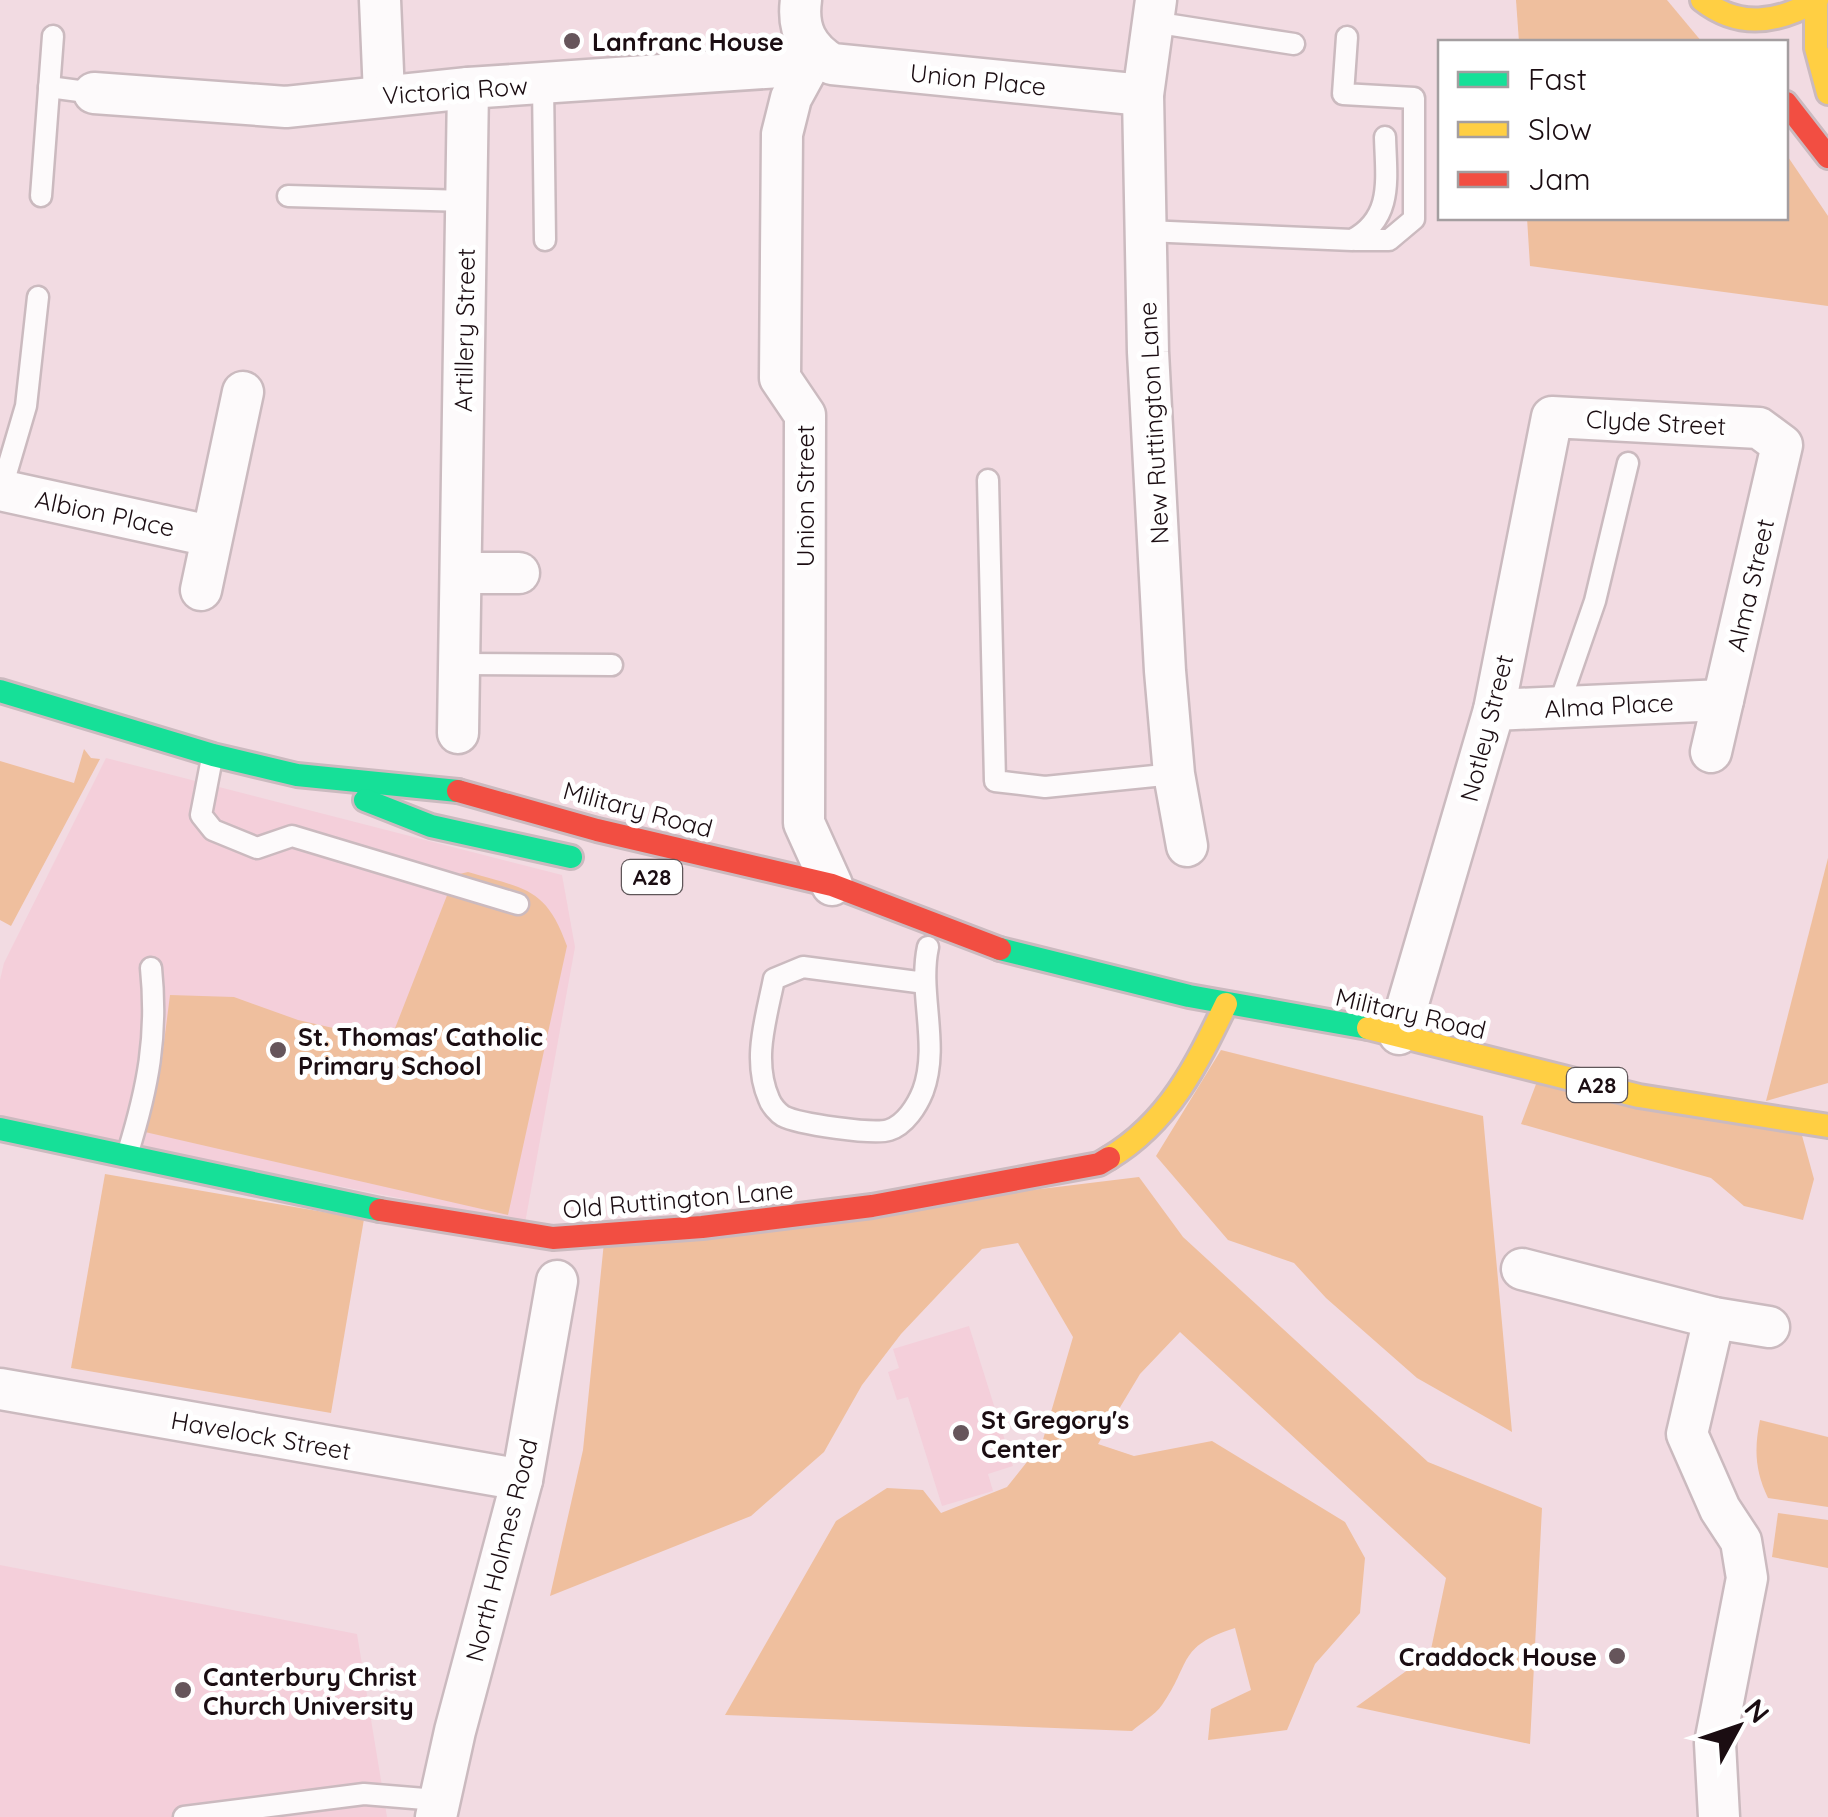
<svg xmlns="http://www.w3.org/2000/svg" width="1828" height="1817" font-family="Quicksand,sans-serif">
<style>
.built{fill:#f4cfda}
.green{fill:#efbf9e}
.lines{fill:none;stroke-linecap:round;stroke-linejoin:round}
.lane-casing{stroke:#cbbabf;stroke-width:25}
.street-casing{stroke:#cbbabf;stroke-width:45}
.fast-casing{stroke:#cbbabf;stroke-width:28}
.slow-casing{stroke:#cbbabf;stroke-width:28}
.jam-casing{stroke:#cbbabf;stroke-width:28}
.lane{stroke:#fdfafb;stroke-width:20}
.street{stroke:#fdfafb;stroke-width:40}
.fast{stroke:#16e098;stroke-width:22}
.slow{stroke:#ffcf43;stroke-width:22}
.jam{stroke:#f24e42;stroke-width:22}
.poi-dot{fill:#66555b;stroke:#fff;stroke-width:4}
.labels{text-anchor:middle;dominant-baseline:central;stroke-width:10;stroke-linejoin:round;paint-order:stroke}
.shield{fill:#fff;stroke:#5f5659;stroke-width:2.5}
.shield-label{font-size:22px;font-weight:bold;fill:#1b0d12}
.poi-label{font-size:25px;font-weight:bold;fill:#1b0d12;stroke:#fff;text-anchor:start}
.street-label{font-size:25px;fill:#1b0d12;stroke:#fff}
</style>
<rect width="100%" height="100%" fill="#f2dbe2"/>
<g class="built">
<polygon points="106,758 562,875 575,947 525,1223 0,1119 0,980 4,963"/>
<polygon points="969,1326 1013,1466 988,1474 993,1491 942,1506 908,1397 897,1400 888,1372 899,1368 893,1349"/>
<polygon points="0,1565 357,1634 387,1817 0,1817"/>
</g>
<g class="green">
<polygon points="1516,0 1667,0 1702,42 1519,42"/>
<polygon points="1786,154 1828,216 1828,306 1530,266 1527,218 1786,218"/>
<polygon points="84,749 91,758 100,759 11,926 0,920 0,761 74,783"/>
<polygon points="1828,858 1828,1083 1766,1101"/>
<path d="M468 872C525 889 546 887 567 946L508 1215 145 1132 161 1066 170 995 234 997 298 1020 390 1041 455 875Z"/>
<polygon points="1221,1050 1483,1116 1512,1432 1417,1378 1326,1298 1294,1263 1228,1240 1156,1156"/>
<polygon points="1541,1071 1798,1121 1814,1179 1803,1220 1744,1206 1711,1178 1521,1124"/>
<polygon points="105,1174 364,1219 331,1413 71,1368"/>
<path d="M1139 1177 1183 1237 1428 1462 1542 1508 1530 1744 1356 1707 1430 1654 1446 1578 1180 1332 1140 1374 1098 1444 1134 1456 1212 1441 1345 1522 1365 1558 1360 1613 1315 1664 1287 1730 1208 1740 1211 1709 1251 1690 1235 1628C1176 1647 1192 1663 1162 1705 1155 1715 1141 1723 1132 1731L725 1715 836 1521 887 1488 923 1490 941 1513 1007 1487 1042 1443 1073 1337 1018 1243 982 1249 952 1280 901 1334 862 1385 824 1452 751 1516 550 1596 583 1450 604 1242Z"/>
<path d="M1760 1420 1828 1437V1507L1768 1498C1755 1471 1754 1449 1760 1420Z"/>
<polygon points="1778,1513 1828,1520 1828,1568 1772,1557"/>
</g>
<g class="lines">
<g class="lane-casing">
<g id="lane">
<polyline points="1153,22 1294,44"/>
<polyline points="1347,37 1343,94 1414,98 1414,219 1389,240 1355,240"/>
<polyline points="543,84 545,240"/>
<polyline points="49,87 94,93"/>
<polyline points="41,196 53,36"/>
<polyline points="288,196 466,201"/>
<path d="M1147 231 1352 240C1394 218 1386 178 1385 137"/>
<polyline points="988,480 995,781 1045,787 1174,774"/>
<polyline points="1,491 26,406 38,297"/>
<polyline points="460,664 612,665"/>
<polyline points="1558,708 1595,601 1628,463"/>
<polyline points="212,758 201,815 213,830 257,848 292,836 518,904"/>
<path d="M925 983 803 967 774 979C766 1019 752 1060 769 1099 771 1105 778 1113 783 1116 798 1124 874 1135 889 1130 905 1125 917 1106 923 1091 940 1045 918 993 928 947"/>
<path d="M128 1152C148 1087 158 1036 151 968"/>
<polyline points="184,1817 364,1794 437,1800"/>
</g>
</g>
<g class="street-casing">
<g id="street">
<polyline points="380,0 384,95"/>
<path d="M801 0C797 29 807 49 832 64L1143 95"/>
<polyline points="1156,0 1143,95 1148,352 1165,671 1174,774 1187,846"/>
<polyline points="815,54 791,98 782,134 780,378 805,415 804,823 832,885"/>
<polyline points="94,93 286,107 468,88 780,67 815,54"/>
<polyline points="0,490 210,536"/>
<polyline points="461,573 519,573"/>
<polyline points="201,590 243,392"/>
<polyline points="1494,710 1723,700"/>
<polyline points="458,733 468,88"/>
<polyline points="1399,1034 1494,710 1552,417 1759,428 1782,445 1711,752"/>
<polyline points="1522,1269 1714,1318 1769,1327"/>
<polyline points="1714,1318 1687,1434 1720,1509 1741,1541 1747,1578 1715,1743 1719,1817"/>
<polyline points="0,1389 522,1480"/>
<polyline points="436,1817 455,1731 522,1480 557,1281"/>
</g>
</g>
<g class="fast-casing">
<g id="fast">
<polyline points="0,691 213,755 297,775 458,791"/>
<polyline points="365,800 431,826 571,857"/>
<polyline points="1000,949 1189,996 1368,1028"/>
<polyline points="0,1129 380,1210"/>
</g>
</g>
<g class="slow-casing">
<g id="slow">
<path d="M1702 0C1739 29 1778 23 1817 0"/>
<polyline points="1816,1 1816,48 1828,93"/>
<polyline points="1368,1028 1639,1096 1828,1126"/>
<path d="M1109 1158C1169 1122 1196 1066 1226 1004"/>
</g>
</g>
<g class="jam-casing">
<g id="jam">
<polyline points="1786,103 1828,157"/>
<polyline points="458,791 597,830 832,885 1000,949"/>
<polyline points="380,1210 553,1238 702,1227 872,1206 1099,1164 1109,1158"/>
</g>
</g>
<use href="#lane" class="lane"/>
<use href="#street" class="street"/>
<use href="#fast" class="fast"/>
<use href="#slow" class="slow"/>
<use href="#jam" class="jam"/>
</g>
<g class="poi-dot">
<circle cx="572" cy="41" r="10"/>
<circle cx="278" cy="1050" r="10"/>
<circle cx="961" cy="1433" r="10"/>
<circle cx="1617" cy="1656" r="10"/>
<circle cx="183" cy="1690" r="10"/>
</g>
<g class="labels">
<g class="shield">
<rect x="622" y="860" width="60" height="34" rx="8"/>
<rect x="1567" y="1068" width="60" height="34" rx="8"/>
</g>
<g class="shield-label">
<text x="652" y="877">A28</text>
<text x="1597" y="1085">A28</text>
</g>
<g class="poi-label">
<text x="592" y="41">Lanfranc House</text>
<text x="298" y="1036">St. Thomas' Catholic<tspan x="298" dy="29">Primary School</tspan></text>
<text x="981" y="1419">St Gregory's<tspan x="981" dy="29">Center</tspan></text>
<text x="1597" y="1656" text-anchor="end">Craddock House</text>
<text x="203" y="1676">Canterbury Christ<tspan x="203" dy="29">Church University</tspan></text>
</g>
<g class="street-label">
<text transform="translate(978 79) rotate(6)">Union Place</text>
<text transform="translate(455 90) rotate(-4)">Victoria Row</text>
<text transform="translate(464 330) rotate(-89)">Artillery Street</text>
<text transform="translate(1656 422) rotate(3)">Clyde Street</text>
<text transform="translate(1153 423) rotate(-93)">New Ruttington Lane</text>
<text transform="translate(804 496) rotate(-90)">Union Street</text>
<text transform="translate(105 513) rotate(12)">Albion Place</text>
<text transform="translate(1750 585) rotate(-77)">Alma Street</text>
<text transform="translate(1609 705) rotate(-3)">Alma Place</text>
<text transform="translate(1486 728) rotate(-76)">Notley Street</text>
<text transform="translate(638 809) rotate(15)">Military Road</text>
<text transform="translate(1411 1013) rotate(13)">Military Road</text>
<text transform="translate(678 1199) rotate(-5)">Old Ruttington Lane</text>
<text transform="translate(261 1435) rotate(10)">Havelock Street</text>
<text transform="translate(501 1550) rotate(-76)">North Holmes Road</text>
</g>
</g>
<rect x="1438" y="40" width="350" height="180" fill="#ffffff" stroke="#a49ea0" stroke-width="2.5"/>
<rect x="1458" y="72" width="50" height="15" fill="#16e098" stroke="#a49ea0" stroke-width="2.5"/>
<text x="1528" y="90" font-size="30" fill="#1b0d12">Fast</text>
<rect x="1458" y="122" width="50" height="15" fill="#ffcf43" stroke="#a49ea0" stroke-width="2.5"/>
<text x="1528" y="140" font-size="30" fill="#1b0d12">Slow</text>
<rect x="1458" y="172" width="50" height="15" fill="#f24e42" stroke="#a49ea0" stroke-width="2.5"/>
<text x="1528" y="190" font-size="30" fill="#1b0d12">Jam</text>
<g transform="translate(1738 1727) rotate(50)" stroke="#ffffff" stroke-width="8" paint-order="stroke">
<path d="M0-8L18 38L0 25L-18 38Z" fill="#1b0d12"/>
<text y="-15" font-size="28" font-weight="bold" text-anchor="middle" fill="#1b0d12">N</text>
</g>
</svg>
